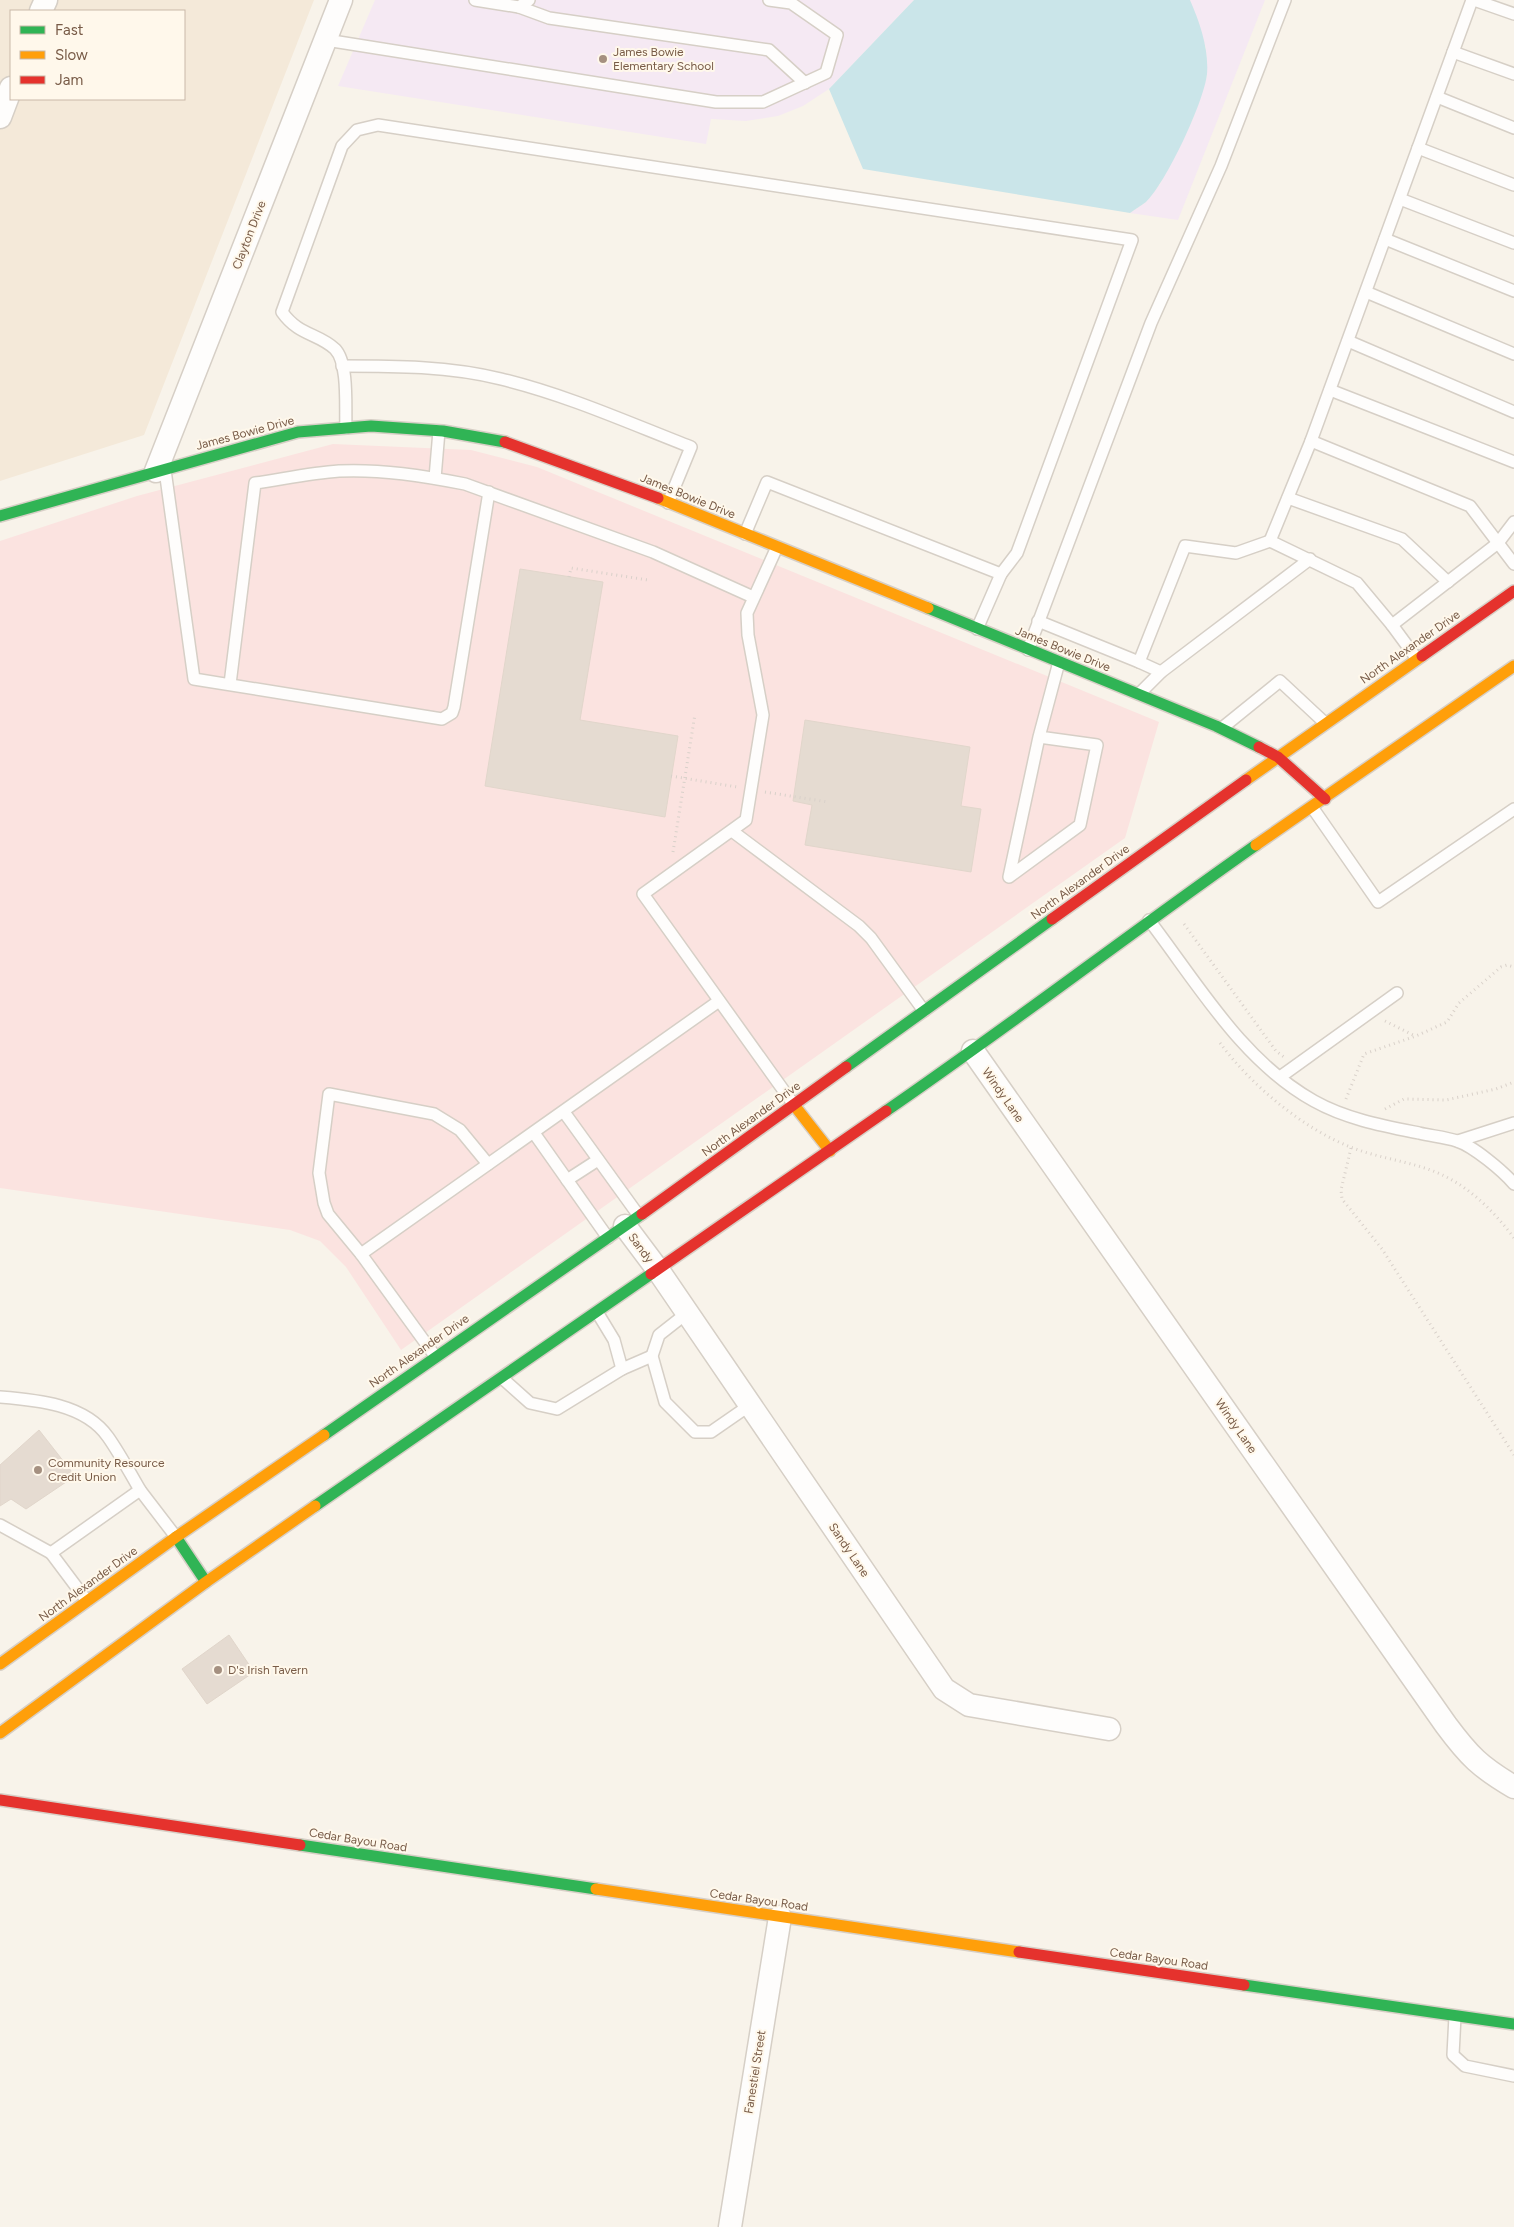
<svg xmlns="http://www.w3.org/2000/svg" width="1514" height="2227" font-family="Figtree,sans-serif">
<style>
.residential{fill:#f4e9d9;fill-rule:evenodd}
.education{fill:#f5e9f3}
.medical{fill:#fbe3e0}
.water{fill:#cae5e9}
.building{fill:#e5dbd1;stroke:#e1d6cb}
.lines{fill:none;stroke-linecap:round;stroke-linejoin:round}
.lane-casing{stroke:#d6cfc6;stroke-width:14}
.street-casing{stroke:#d6cfc6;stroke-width:25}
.fast-casing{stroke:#d7cfc6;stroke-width:14}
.slow-casing{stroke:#d7cfc6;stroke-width:14}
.jam-casing{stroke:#d7cfc6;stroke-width:14}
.path{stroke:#d9d1ca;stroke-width:3;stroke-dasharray:1 4;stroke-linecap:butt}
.lane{stroke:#fefdfc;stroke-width:11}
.street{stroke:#fefdfc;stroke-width:22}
.fast{stroke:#30b455;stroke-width:11}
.slow{stroke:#ff9f0a;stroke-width:11}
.jam{stroke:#e5322d;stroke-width:11}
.poi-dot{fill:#a59080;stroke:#fff8eb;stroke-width:2}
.labels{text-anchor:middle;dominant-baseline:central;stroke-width:4;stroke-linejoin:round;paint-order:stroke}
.poi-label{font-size:12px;fill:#785b47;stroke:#fff8eb;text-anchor:start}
.street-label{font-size:12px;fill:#785b47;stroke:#fff8eb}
</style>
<rect width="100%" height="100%" fill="#f8f3ea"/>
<path class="residential" d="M0 0H314L144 435 0 481ZM11 11H184V99H11Z"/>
<g class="education">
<polygon points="375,0 914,0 829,89 803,106 778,116 746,121 711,119 706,144 338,86"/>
<polygon points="1190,0 1265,0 1178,220 1130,213 1146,202 1160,184 1193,119 1207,76 1206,48"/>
</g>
<polygon class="medical" points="333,444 471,450 537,467 1159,722 1125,838 401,1350 346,1267 320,1241 290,1230 0,1188 0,541 137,496"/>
<path class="water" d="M914 0H1190C1200 23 1209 49 1207 74 1204 102 1166 183 1146 202 1141 206 1135 209 1130 213L863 169 829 89Z"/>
<g class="building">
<polygon points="520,569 603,582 580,720 678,736 665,817 485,786"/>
<polygon points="805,720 970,747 961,806 981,809 971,872 805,845 812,805 793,801"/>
<polygon points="39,1430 75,1476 26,1509 11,1499 0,1506 0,1465"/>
<polygon points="229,1635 254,1672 207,1704 182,1669"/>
</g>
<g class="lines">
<g class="lane-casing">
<g id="lane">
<polyline points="475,0 519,7 529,0"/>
<polyline points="1474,0 1514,14"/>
<polyline points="519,7 549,18 769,50 805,83"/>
<polyline points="326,40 716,102 763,102 826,73 837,35 791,3 769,0"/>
<polyline points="1453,52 1514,74"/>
<polyline points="1437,97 1514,128"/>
<polyline points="1418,148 1514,185"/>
<polyline points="1400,199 1514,243"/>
<polyline points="1385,239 1514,291"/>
<polyline points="1366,292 1514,354"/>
<polyline points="1348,341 1514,412"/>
<path d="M342 366C395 366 449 366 501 379 567 395 629 423 691 447L668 503"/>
<polyline points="1330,390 1514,462"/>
<path d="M346 428C345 410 349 363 335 349 318 333 299 336 282 312L342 146 357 130 378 125 1132 240 1017 553 1001 574"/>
<polyline points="1311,441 1470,506 1514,564"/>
<polyline points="165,470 194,679 442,719 452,713 454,707 489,492"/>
<polyline points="435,478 439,431"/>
<polyline points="1288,498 1402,539 1448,582"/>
<polyline points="745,534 767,482 1001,574 977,629"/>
<polyline points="1270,541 1311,441 1472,0"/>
<polyline points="777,547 747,613 748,635 763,715 746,820 643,894 794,1105"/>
<polyline points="1038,621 1139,662 1185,546 1236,553 1270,541 1357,583 1392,625 1498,543 1514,522"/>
<polyline points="1392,625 1417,659"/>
<polyline points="1028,650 1151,323 1221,166 1285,0"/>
<polyline points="1139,662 1161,672"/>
<path d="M230 684 255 483C283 479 311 473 339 471 381 469 424 476 465 484L653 552 753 597"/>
<polyline points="1139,694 1161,672 1310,559"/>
<polyline points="1222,728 1280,681 1325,723"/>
<polyline points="1039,737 1097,745 1080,825 1009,877 1039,737 1059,662"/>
<polyline points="1312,807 1378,902 1514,809"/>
<polyline points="732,831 859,926 871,938 924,1011"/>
<path d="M1149 920C1198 984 1242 1061 1314 1101 1346 1119 1384 1126 1419 1133 1431 1136 1445 1137 1457 1141 1473 1146 1503 1171 1514 1184"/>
<polyline points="1280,1077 1397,993"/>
<polyline points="564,1112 639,1216"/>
<polyline points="534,1133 608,1238"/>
<polyline points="1458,1141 1514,1123"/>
<polyline points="567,1180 598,1160"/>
<polyline points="361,1254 719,1001"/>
<polyline points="597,1312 614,1340 622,1369"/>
<polyline points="687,1313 659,1335 652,1356 665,1402 695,1432 711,1432 750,1405"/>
<polyline points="435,1356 361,1254 328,1214 324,1203 319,1173 329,1094 434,1114 460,1130 488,1164"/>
<polyline points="502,1378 530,1403 557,1409 622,1369 652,1356"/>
<path d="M0 1397C37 1400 85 1404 108 1437 120 1454 130 1473 140 1490"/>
<polyline points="0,1525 51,1553"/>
<polyline points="87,1601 51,1553 140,1490 176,1537"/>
<polyline points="1455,2016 1453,2055 1465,2066 1514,2076"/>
</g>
</g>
<g class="street-casing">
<g id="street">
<polyline points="41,11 46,0"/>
<polyline points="0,117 11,88"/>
<polyline points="156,471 341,0"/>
<path d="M973 1051 1446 1725C1469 1756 1480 1767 1514 1787"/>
<polyline points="625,1226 658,1270 944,1689 969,1705 1109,1729"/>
<polyline points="730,2227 780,1917"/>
</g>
</g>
<g class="fast-casing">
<g id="fast">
<polyline points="0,516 298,432 371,426 443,431 505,442"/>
<polyline points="928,608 1216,726 1259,747"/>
<polyline points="846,1067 1052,919"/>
<path d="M886 1111C1011 1025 1132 932 1256 845"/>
<polyline points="324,1435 642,1214"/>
<polyline points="315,1506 651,1274"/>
<polyline points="176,1537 206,1582"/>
<polyline points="300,1845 596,1889"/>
<polyline points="1244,1985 1514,2024"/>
</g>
</g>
<g class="slow-casing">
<g id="slow">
<polyline points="658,498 928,608"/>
<polyline points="1246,780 1422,656"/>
<polyline points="1256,845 1514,666"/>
<polyline points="794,1105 830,1151"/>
<polyline points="0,1664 176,1537 324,1435"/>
<polyline points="0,1733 206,1582 315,1506"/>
<polyline points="596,1889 1019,1952"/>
</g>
</g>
<g class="jam-casing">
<g id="jam">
<polyline points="505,442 658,498"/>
<polyline points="1422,656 1514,591"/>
<polyline points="1259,747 1278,757 1325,799"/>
<polyline points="1052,919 1246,780"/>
<polyline points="642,1214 846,1067"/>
<polyline points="651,1274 886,1111"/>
<polyline points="0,1800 300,1845"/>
<polyline points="1019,1952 1244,1985"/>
</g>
</g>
<g class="path">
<polyline points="569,577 571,568 648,580"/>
<polyline points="671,776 737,787"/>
<polyline points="765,792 828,802"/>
<polyline points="673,852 695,714"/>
<polyline points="1184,924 1276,1051 1284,1057"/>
<polyline points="1385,1021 1415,1036"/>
<path d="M1220 1043C1251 1085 1303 1129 1353 1148 1379 1158 1407 1161 1433 1171 1467 1184 1493 1210 1514 1238"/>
<polyline points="1346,1099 1364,1054 1416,1036 1447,1022 1459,1003 1501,967 1507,965 1514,967"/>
<polyline points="1385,1109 1404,1099 1446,1100 1496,1089 1514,1082"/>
<polyline points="1351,1148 1341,1190 1342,1199 1382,1249 1514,1455"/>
</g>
<use href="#lane" class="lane"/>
<use href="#street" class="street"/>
<use href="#fast" class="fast"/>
<use href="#slow" class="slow"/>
<use href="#jam" class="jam"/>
</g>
<g class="poi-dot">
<circle cx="603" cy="59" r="5"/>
<circle cx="38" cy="1470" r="5"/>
<circle cx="218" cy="1670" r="5"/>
</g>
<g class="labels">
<g class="poi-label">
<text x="613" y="52">James Bowie<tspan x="613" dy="14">Elementary School</tspan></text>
<text x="48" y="1463">Community Resource<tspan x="48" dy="14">Credit Union</tspan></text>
<text x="228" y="1670">D's Irish Tavern</text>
</g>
<g class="street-label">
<text transform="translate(249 235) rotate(-69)">Clayton Drive</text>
<text transform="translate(245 433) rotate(-15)">James Bowie Drive</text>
<text transform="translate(688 496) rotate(22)">James Bowie Drive</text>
<text transform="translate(1410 647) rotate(-35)">North Alexander Drive</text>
<text transform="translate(1063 649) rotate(22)">James Bowie Drive</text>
<text transform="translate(1080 882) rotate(-36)">North Alexander Drive</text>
<text transform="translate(1003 1095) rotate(55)">Windy Lane</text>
<text transform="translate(751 1119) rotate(-36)">North Alexander Drive</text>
<text transform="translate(641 1248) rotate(53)">Sandy</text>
<text transform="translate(419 1351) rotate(-35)">North Alexander Drive</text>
<text transform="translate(1236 1426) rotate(55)">Windy Lane</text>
<text transform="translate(849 1550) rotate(56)">Sandy Lane</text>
<text transform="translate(88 1584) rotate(-36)">North Alexander Drive</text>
<text transform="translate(358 1840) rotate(9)">Cedar Bayou Road</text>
<text transform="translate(759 1900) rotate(8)">Cedar Bayou Road</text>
<text transform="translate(1159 1959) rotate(8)">Cedar Bayou Road</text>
<text transform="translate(755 2072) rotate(-81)">Fanestiel Street</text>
</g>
</g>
<rect x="10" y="10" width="175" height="90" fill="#fff8eb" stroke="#c9b9a9"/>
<rect x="20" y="26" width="25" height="8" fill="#30b455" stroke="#c9b9a9"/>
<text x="55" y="35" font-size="15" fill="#785b47">Fast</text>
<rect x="20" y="51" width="25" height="8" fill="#ff9f0a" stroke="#c9b9a9"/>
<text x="55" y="60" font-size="15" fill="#785b47">Slow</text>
<rect x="20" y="76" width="25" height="8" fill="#e5322d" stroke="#c9b9a9"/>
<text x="55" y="85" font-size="15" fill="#785b47">Jam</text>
</svg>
